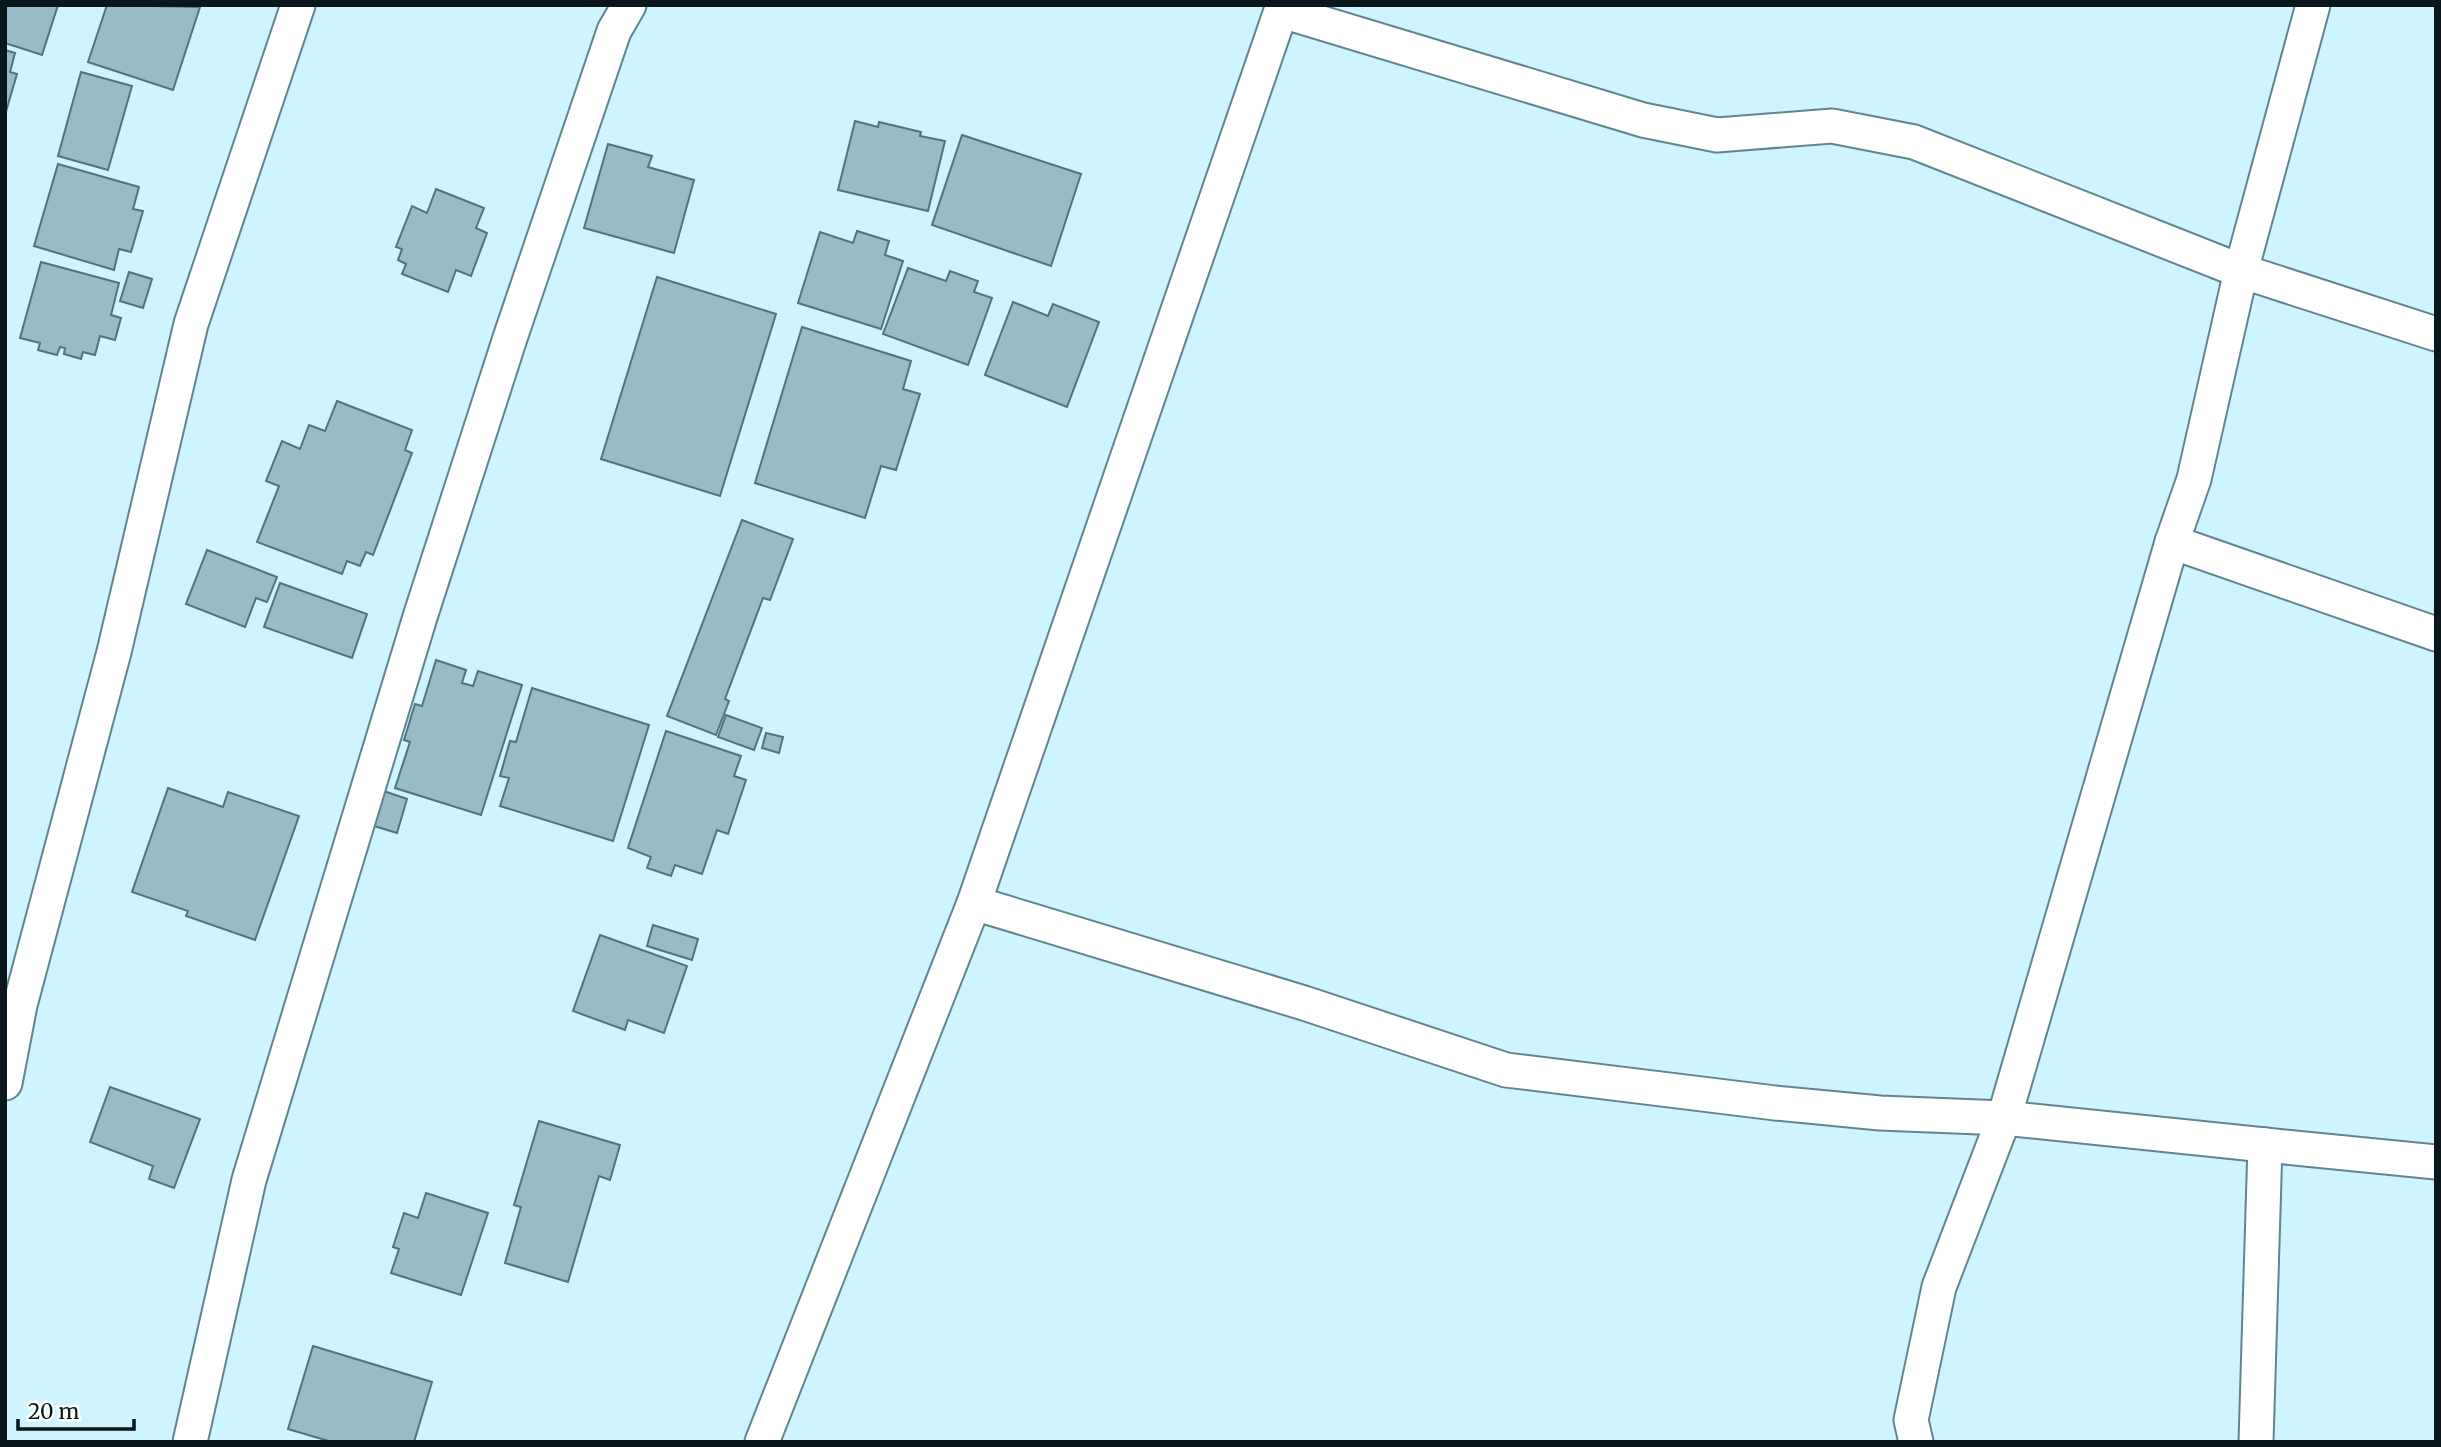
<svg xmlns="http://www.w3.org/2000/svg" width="2441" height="1447" font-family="Merriweather,serif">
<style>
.building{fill:#97bcc7;stroke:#51737d;stroke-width:2}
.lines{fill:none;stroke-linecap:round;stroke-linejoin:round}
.street-casing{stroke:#61848e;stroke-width:37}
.street{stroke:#fff;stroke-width:33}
</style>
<rect width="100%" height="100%" fill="#cdf4ff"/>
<g class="building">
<polygon points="5,5 58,5 42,55 5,43"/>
<polygon points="107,5 200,7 173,90 88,62"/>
<polygon points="5,50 15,53 10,72 17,74 5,115"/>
<polygon points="81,72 132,86 108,170 58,156"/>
<polygon points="855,121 878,127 879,122 921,132 920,136 945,141 928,211 838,190"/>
<polygon points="962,135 1081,174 1051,266 932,225"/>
<polygon points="608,144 652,156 648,167 694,180 674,253 584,228"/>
<polygon points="58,164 139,187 133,209 143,211 131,252 119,249 114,270 34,246"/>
<polygon points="436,189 484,208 476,228 487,233 471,276 456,270 448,292 402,274 406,264 398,260 402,249 396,247 412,206 427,213"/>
<polygon points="857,231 889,241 885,255 903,261 881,329 798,303 820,232 853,243"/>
<polygon points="41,262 119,283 111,315 121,318 115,340 100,336 95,355 83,352 81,359 64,354 65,348 60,347 57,355 38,350 40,343 20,338"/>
<polygon points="908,268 946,281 950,271 978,281 974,292 992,298 968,365 883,334"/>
<polygon points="129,272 152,279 143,308 120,301"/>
<polygon points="657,277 776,314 720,496 601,459"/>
<polygon points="1013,302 1048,316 1053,304 1099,322 1067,407 985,375"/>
<polygon points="802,327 911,361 903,389 920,394 896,470 881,466 865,518 755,483"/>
<polygon points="337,401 412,430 405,450 412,453 373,555 366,552 360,566 347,561 342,574 257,542 279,486 266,481 282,441 300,449 309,425 325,431"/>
<polygon points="742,520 793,539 770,600 763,598 725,699 729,701 716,735 667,716"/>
<polygon points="207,550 277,577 267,602 256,598 245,627 186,604"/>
<polygon points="280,583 367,614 352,658 264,627"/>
<polygon points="436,660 466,670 462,683 473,686 478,671 522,685 481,815 395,788 410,742 404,740 415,704 422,706"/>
<polygon points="532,688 649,725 613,841 500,806 509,778 500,776 510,741 516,742"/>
<polygon points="726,715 762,728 754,750 718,737"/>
<polygon points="666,731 741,756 734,776 746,780 728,834 717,830 702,874 675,865 671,876 647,868 651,857 628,848"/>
<polygon points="766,733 783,737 779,753 762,748"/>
<polygon points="372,787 407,799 397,833 361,822"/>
<polygon points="168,788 223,807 228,792 299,816 255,940 186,916 188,911 132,892"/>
<polygon points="653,925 698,939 692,960 647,946"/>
<polygon points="600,935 687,966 664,1033 628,1020 625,1030 573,1011"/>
<polygon points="110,1087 200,1119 174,1188 149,1179 153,1166 90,1142"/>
<polygon points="539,1121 620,1145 610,1180 599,1176 568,1282 505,1263 521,1207 514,1205"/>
<polygon points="426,1193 488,1213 461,1295 391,1273 399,1249 393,1247 404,1213 418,1218"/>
<polygon points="313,1346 432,1382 414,1442 332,1442 288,1429"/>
</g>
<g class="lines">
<g class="street-casing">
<g id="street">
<polyline points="1282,11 1643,120 1717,135 1832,126 1914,142 2241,271 2436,334"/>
<polyline points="2172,542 2436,634"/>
<polyline points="974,903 1304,1003 1506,1070 1775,1103 1880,1113 2004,1118 2265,1145 2256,1442"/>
<polyline points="5,1083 20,1005 114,652 191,324 298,5"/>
<polyline points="2265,1145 2436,1162"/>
<polyline points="190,1442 249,1180 420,617 510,338 614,31 629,5"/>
<polyline points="762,1442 974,903 1283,5"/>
<polyline points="1916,1442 1911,1420 1939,1287 2004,1118 2172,542 2194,479 2241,271 2313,5"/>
</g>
</g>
<use href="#street" class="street"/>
</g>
<rect width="2441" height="1447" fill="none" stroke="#09171b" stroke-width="14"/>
<path d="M18 1419v10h116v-10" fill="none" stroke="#09171b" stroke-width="3.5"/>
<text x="28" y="1419" font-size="21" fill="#09171b" stroke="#ffffff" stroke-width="5" paint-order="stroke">20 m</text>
</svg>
